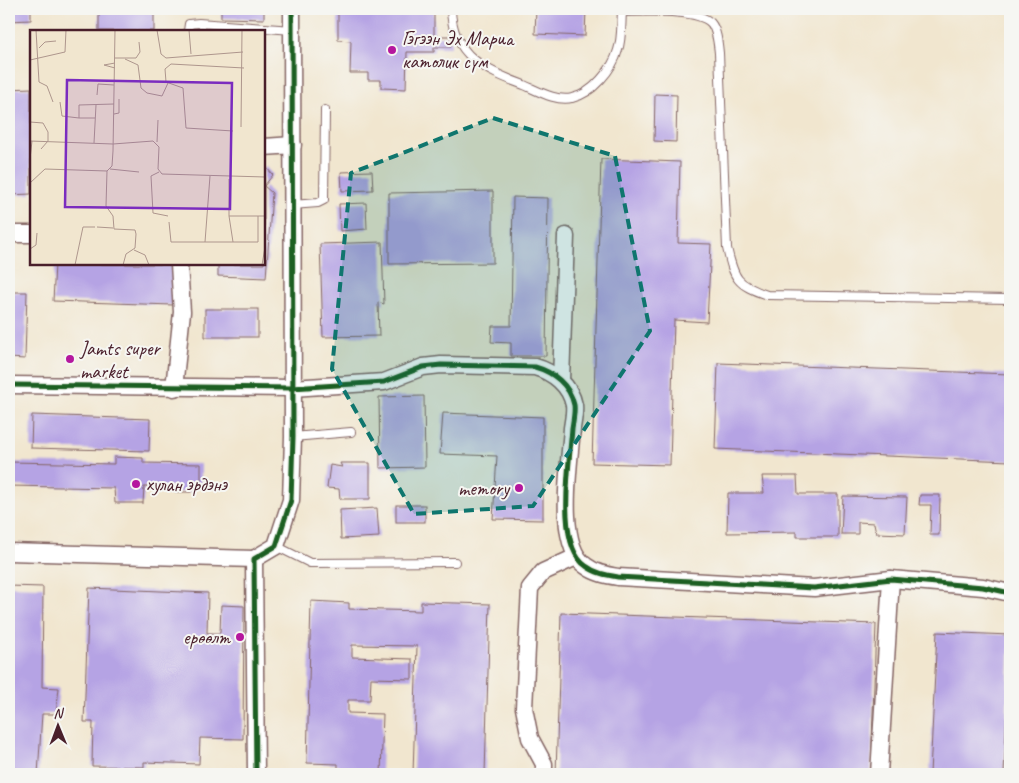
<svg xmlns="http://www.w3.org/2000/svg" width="1019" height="783" font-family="Caveat,sans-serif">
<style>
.building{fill:#b5a3e4}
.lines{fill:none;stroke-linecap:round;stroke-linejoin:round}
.service-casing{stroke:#846564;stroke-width:10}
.minor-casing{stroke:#846564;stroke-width:19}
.service{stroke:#fff;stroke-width:8}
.minor{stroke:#fff;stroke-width:16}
.cycleway-casing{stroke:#f6f6f2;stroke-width:8}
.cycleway{stroke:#1b5e20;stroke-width:5}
.marked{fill:#0f766e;fill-opacity:0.2;stroke:#0f766e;stroke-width:4;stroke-dasharray:10 6;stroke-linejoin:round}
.poi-dot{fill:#b5179e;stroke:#f6f6f2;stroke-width:2}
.labels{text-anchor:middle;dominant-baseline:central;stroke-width:4;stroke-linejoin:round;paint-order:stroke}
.poi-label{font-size:20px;fill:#4a1f2b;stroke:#f6f6f2;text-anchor:start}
.inset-road{fill:none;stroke:#ae968d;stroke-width:1}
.view{fill:#7b2cbf;fill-opacity:0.15;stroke:#7b2cbf;stroke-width:2.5}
.inset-edge{fill:none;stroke:#4a1f2b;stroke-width:2.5}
</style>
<rect width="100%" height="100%" fill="#f6f6f2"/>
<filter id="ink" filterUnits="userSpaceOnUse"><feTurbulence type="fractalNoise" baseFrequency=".02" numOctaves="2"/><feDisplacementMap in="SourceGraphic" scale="10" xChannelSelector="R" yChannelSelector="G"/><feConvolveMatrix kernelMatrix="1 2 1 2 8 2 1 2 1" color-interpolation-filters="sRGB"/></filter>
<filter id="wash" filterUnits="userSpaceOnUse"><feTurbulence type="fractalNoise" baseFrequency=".0096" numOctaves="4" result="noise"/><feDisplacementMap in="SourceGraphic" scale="20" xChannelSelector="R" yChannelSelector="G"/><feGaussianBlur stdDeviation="1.12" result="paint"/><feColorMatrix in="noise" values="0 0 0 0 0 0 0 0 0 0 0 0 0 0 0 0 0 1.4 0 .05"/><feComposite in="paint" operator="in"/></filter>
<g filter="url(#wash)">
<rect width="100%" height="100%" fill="#f1e6cf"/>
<g id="blocks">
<g class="building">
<polygon points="9,9 31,9 31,20 9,21"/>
<rect x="99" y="9" width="55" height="22"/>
<polygon points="221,9 264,9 264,19 221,18"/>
<polygon points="338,9 434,9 434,36 451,36 451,47 434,47 434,52 407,52 406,89 381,88 381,80 368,80 368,73 350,73 351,41 338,40"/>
<polygon points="536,9 586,9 585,36 535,34"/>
<polygon points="31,88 31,194 9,195 9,89"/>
<polygon points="655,94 677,95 676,142 654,141"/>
<polygon points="601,159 680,162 678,243 711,244 707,322 674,320 670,465 592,463"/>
<polygon points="266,167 273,175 264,186 264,168"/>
<polygon points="372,171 373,190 342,191 341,172"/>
<polygon points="264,186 272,193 266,278 218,276 218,264 264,264"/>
<polygon points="493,191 493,263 389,264 389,193"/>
<polygon points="513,197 548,198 546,356 511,356 511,343 491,342 492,326 511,326"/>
<polygon points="366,203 367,229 340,231 339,204"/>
<polygon points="382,242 384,304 378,302 379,336 323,337 320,244"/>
<polygon points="55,264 175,264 173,305 53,301"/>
<polygon points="9,292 27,292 25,359 9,358"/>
<rect x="205" y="309" width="53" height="28"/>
<polygon points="718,363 1010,374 1010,461 715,449"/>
<polygon points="424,396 425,467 380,468 379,397"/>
<polygon points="443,413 543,417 543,520 493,519 497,456 440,454"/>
<polygon points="32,415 150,419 149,451 31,448"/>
<polygon points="114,457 143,458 143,463 201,464 201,487 191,487 191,492 175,492 174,486 144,487 143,503 115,503 114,488 9,486 9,462 114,464"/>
<polygon points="340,463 370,463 370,499 340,499 339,489 327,488 330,465 342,467"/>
<polygon points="762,476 797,476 798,494 838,494 838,537 797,537 797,532 727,533 728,493 764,493"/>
<polygon points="920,495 940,495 939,535 930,535 931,505 919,505"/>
<polygon points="843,496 907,497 905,534 876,533 874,523 858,522 858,534 841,534"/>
<rect x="396" y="505" width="29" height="17"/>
<polygon points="377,508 379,537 341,539 340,510"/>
<polygon points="9,586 43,587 42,687 59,688 56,714 42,714 38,774 9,774"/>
<polygon points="89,588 208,593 207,633 220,633 221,605 244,606 243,739 200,738 199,764 144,762 144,767 92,766 93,722 84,722"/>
<polygon points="311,601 349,603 349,609 421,611 421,602 490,604 485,774 413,774 417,646 352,645 352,657 412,659 412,679 371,678 370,700 348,700 348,713 383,714 381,774 338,774 338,764 307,763"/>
<polygon points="561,613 876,624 871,774 556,774"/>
<polygon points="937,632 1010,635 1004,774 930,774"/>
</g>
</g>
</g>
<g filter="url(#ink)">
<use href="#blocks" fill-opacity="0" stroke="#846564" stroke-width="1"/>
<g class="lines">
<g class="service-casing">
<g id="service">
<path d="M451 9C452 56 486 71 524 85 538 91 557 102 572 98 592 94 613 69 618 50 622 39 621 24 622 12"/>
<path d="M618 9 622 12C642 12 697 8 711 23 717 30 718 44 719 53L727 248C734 279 737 285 767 295L1010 299"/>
<polyline points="188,31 189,24 199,23 293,30"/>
<polyline points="292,205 318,203 324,200 325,110"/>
<polyline points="293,437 351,432"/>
<polyline points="276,546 310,563 455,562"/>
</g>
</g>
<g class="minor-casing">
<g id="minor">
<polyline points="264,147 293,145"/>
<polyline points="9,234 31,234"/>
<polyline points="561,381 566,236"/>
<path d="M9 385 292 388 384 382 423 367 441 365 535 367C553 372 570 385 574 405 575 412 573 421 572 428 570 461 555 546 586 566 595 573 606 575 618 577L814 588 891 579 983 587 1010 593"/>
<polyline points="174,388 182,312 179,264"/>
<polyline points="9,552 254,559"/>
<polyline points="256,774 254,559 276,546 291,500 293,437 292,9"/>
<polyline points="544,774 544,764 530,738 524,708 530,588 543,572 576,557"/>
<polyline points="879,774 891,579"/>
</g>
</g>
<use href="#service" class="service"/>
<use href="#minor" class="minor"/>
<g class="cycleway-casing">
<g id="cycleway">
<path d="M9 385 292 388 384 382 423 367 441 365 535 367C553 372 570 385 574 405 575 412 573 421 572 428 570 461 555 546 586 566 595 573 606 575 618 577L814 588 891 579 983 587 1010 593"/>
<polyline points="256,774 254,559 276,546 291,500 293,437 292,9"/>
</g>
</g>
<use href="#cycleway" class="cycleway"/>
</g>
</g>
<path class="marked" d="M493 118 615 156 650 331 533 506 414 514 332 369 351 173Z"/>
<g class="poi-dot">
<circle cx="392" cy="50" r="5"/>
<circle cx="70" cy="359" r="5"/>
<circle cx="136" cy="484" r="5"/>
<circle cx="519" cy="488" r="5"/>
<circle cx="240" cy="637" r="5"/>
</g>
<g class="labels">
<g class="poi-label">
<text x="402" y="38">Гэгээн Эх Мариа<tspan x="402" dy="23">католик сүм</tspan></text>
<text x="80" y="348">Jamts super<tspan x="80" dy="23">market</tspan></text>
<text x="146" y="484">хулан эрдэнэ</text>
<text x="509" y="488" text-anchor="end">memory</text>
<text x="230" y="637" text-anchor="end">ерөөлт</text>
</g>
</g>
<g transform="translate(30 30)">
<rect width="235" height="235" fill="#f1e6cf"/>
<path class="inset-road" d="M6 0 9 52 17 56 23 72M85 0 83 121 82 136 77 141 76 176 83 186 84 199 105 200 106 204 105 218 96 224 93 235M127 0 131 24 136 28 213 22M159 0 161 24M9 18 15 12 26 11M85 28H106L110 22 109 12M95 29 108 35 111 58 117 63 132 66 138 53M0 30 35 22 36 0M85 38 74 35 85 33M67 65 68 54 84 55M30 72 32 86 49 88M84 84 89 83V69M65 88H49V75L84 74M0 92 13 93 18 102V111L11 119M211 97 212 0M203 101 156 98 153 58 136 52 135 39 141 34 214 38M0 111 83 114 123 111 129 117 128 139 132 144 235 147M127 112 128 90M64 113 66 75M0 129 2 111M80 139 109 142M129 142 121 146 123 183 138 186M199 149V186H235M0 153 15 139 77 141M199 186 203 212H228V186M139 192 141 212H203M67 197 83 198M175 212 180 146M0 219 6 215 7 203M104 220 115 225 119 235M45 235 53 197H65M232 235 235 217"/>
<path class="view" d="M37 50 202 53 200 179 35 177Z"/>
<rect width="235" height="235" class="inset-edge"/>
</g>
<rect width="1019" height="783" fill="none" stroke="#f6f6f2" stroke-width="30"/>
<g transform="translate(58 726) rotate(359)" stroke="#f6f6f2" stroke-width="4" paint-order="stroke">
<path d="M0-4L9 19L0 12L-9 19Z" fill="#4a1f2b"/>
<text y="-8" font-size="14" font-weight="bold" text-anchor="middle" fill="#4a1f2b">N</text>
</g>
</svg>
